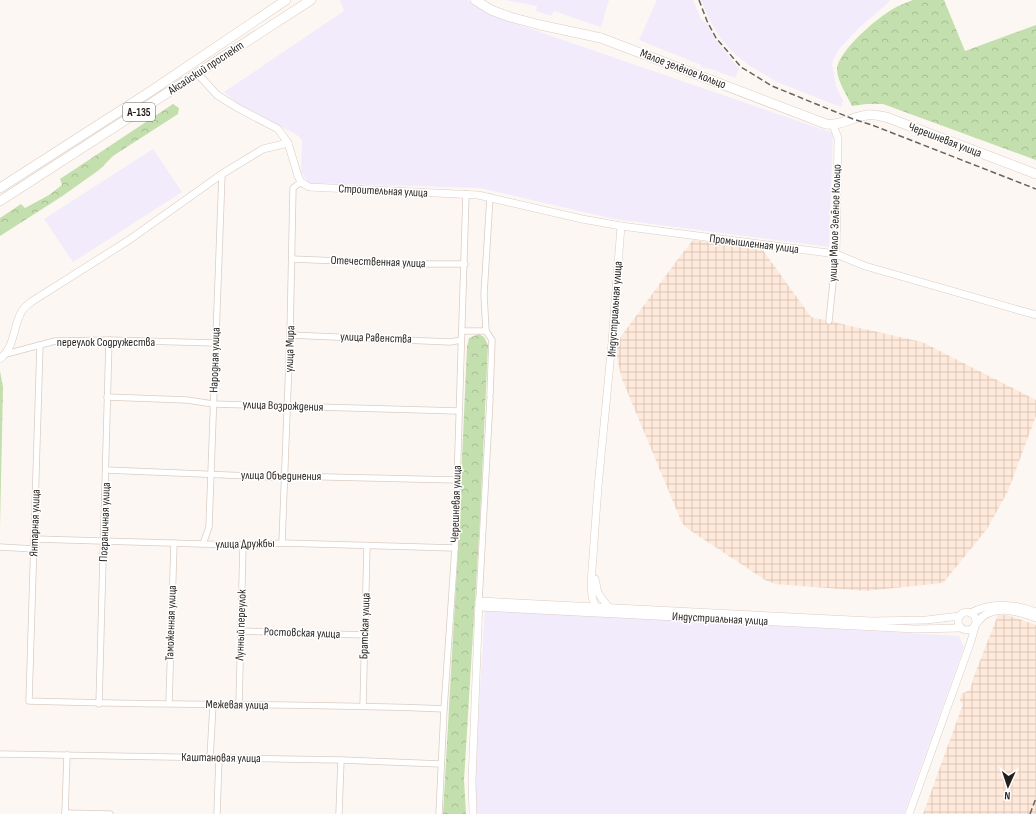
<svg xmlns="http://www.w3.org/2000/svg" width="1036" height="814" font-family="'Sofia Sans Condensed',sans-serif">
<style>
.commercial{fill:#f1ebfc}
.industrial{fill:url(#industrial-grid)}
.forest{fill:url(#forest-crowns)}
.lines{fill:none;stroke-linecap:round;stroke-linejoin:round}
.minor-casing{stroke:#dbcdc3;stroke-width:7}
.tertiary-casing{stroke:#dbcdc3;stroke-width:8}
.primary-casing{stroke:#dbcdc3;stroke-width:10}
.minor{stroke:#fff;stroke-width:5.5}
.tertiary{stroke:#fff;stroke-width:7}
.primary{stroke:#fff;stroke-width:9}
.rail{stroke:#69635f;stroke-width:1.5;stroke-dasharray:6 3;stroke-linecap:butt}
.labels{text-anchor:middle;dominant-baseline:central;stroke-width:3;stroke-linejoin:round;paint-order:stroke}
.shield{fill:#fff;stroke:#66625f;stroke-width:1}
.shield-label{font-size:11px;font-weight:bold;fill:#241f1b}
.street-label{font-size:12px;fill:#241f1b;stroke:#fff}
</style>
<defs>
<pattern id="industrial-grid" width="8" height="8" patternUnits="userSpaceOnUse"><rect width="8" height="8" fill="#ffe9da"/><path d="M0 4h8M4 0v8" fill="none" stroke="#dac7ba"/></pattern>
<pattern id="forest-crowns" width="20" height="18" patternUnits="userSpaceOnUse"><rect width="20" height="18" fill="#c3dfad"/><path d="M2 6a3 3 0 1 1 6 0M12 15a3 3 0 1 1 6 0" fill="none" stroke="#a7bf94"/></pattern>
</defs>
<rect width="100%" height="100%" fill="#fdf7f3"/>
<g class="commercial">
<polygon points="340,0 468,0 488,14 833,133 829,247 614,219 480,188 309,183 301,172 302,140 297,135 238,104 224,92 344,11"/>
<polygon points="505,0 609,0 601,27 554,11 551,16 536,11 537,6"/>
<polygon points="657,0 693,0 701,19 708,25 715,39 739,69 735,78 708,68 707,69 700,66 701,65 639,40"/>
<polygon points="701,0 889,0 890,1 858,29 839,49 834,58 832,64 836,86 843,101 841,107 777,82 750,66 736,55 721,39 709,19"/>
<polygon points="153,149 182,192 73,262 44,219"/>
<polygon points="485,609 959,636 964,647 904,814 475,814 475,769"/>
</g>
<g class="industrial">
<polygon points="693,240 762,249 811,317 922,342 1036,400 1036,416 1008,491 987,529 943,583 866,591 775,584 765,580 688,529 682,523 622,379 614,346 678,259"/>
<polygon points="998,615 1007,615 1036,625 1036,814 923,814 963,704 960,701 961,694 970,690 974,676"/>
</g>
<g class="forest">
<path d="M913 0H944L965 51 1036 25V160L883 104H866L852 106C847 95 837 81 837 69 838 51 878 17 893 9 899 5 906 3 913 0Z"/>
<polygon points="173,104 179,108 178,114 113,156 99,170 61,197 0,236 0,218 21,204 25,208 49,195 62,185 60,179"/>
<polygon points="479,334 484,337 488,345 480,519 464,780 466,814 443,814 458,548 467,347 469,338"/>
<polygon points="0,371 3,387 0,528"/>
</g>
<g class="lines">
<g class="minor-casing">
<g id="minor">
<polyline points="490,197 484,294 486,331 492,340 490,395"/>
<polyline points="292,259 412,264 465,264"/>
<polyline points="829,321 836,254"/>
<polyline points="462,331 486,331"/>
<polyline points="290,335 450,342 461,340"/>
<path d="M40 345 29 701C167 706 306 703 444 709"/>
<polyline points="6,354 55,341 109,340 215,343"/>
<polyline points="107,397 187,400 213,404 459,411"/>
<polyline points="106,470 271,477 285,476 457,480"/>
<polyline points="35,539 203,544 243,545 282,543 455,548"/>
<polyline points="282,543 290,335 293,188 301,182"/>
<polyline points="203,544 209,527 222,174"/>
<polyline points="0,547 34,549"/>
<polyline points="479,601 490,399"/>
<polyline points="240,631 364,635"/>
<polyline points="169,703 174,543"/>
<polyline points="99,704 109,340"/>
<polyline points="239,705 243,545"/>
<polyline points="363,706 367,546"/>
<polyline points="0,754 341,760 441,764"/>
<polyline points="210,758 213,705"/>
<polyline points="65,813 110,814"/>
<polyline points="65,814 67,755"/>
<polyline points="217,814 219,758"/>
<polyline points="339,814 341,760"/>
<polyline points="439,814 444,709 455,548 466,194"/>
</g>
</g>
<g class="tertiary-casing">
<g id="tertiary">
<polyline points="198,74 217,95 238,108 278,129 288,143 298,176 301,182 309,187 478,195 582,219 621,226 836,254 865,266 1036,315"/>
<polyline points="833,125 838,138 836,254"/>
<path d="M0 359C17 345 12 323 24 308 26 306 29 304 31 302L129 240 222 174 263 149 288 143"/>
<polyline points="595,579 598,593 609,608"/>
<polyline points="479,607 915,629 961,628"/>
<path d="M598 609C591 602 592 593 591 584L598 487 612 342 621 226"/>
<circle cx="967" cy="621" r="9"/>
<path d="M970 613C991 602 1015 604 1036 612"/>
<path d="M977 623C991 603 1017 611 1036 618"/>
<polyline points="473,814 472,781 479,601 872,621 926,620 960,616"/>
<polyline points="909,814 970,644 975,627"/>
</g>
</g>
<g class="primary-casing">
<g id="primary">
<path d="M475 0 491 10 510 17 540 25 601 38 826 124C841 126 852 117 867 115 873 114 880 116 886 117L1036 174"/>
<polyline points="0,188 151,91 286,0"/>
<polyline points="0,201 311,0"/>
</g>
</g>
<use href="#minor" class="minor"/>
<use href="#tertiary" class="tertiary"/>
<use href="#primary" class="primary"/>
<g class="rail">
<polyline points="699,0 707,21 716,38 741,67 772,86 853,119 872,125 1036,189"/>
<polyline points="1030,814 1036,798"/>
</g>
</g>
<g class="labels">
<rect class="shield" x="123" y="103" width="32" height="18" rx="3"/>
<g class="shield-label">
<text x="139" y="112">А-135</text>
</g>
<g class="street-label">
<text transform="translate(206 68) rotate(-33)">Аксайский проспект</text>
<text transform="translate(683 69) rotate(21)">Малое зелёное кольцо</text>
<text transform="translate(945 140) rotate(21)">Черешневая улица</text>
<text transform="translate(383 191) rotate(3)">Строительная улица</text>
<text transform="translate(835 223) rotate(-88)">улица Малое Зелёное Кольцо</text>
<text transform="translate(754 244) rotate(7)">Промышленная улица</text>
<text transform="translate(378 262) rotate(2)">Отечественная улица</text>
<text transform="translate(615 309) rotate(-86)">Индустриальная улица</text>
<text transform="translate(376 338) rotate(2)">улица Равенства</text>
<text x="106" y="342">переулок Содружества</text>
<text transform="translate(290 349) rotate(-88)">улица Мира</text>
<text transform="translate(215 360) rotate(-88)">Народная улица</text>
<text transform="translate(283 406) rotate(2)">улица Возрождения</text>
<text transform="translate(281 476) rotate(1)">улица Объединения</text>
<text transform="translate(456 504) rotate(-88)">Черешневая улица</text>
<text transform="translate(105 522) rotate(-88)">Пограничная улица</text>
<text transform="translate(35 523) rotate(-88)">Янтарная улица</text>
<text transform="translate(245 544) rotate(-1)">улица Дружбы</text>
<text transform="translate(720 619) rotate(3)">Индустриальная улица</text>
<text transform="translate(171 623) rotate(-88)">Таможенная улица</text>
<text transform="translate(241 625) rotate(-88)">Лунный переулок</text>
<text transform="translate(365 626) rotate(-88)">Братская улица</text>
<text transform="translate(302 633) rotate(2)">Ростовская улица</text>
<text transform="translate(237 705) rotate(1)">Межевая улица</text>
<text transform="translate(221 758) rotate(1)">Каштановая улица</text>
</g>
</g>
<g transform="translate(1008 786) rotate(183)" stroke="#ffffff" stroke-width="3" paint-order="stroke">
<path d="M0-3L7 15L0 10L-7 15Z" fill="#241f1b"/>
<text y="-6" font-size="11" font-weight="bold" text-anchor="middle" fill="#241f1b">N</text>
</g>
</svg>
